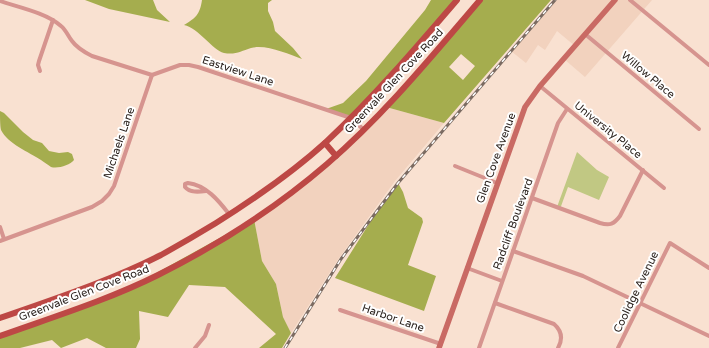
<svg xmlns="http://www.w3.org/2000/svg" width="709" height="348" font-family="'Varela Round',sans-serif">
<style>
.built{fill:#f2d2be}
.green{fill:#c1c883}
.forest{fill:#a5ad4e;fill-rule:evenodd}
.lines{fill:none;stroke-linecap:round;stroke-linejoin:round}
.street{stroke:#d6948f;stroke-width:4}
.secondary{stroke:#c96a64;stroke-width:5.5}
.primary{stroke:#bd4845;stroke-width:6}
.rail-casing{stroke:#7b6b62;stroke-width:3}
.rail{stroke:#fff;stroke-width:1.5;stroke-dasharray:4.5;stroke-linecap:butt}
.labels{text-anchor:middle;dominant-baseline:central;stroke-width:4;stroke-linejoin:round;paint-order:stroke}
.street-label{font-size:11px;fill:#261d18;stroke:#fff}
</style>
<rect width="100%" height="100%" fill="#f9e1d1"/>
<g class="built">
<polygon points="556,0 652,0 585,77 564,59 575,46 557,31 545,50 538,45 526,63 511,51"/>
<polygon points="386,107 444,123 395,181 339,258 291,333 283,317 276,284 262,261 254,219 288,196"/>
</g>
<polygon class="green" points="577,152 597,170 609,177 599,200 568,187 560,209 557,207"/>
<g class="forest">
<polygon points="85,0 153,0 157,10 170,22 109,9"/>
<path d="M202 0H272L268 3V11L273 22 275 31 293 48 302 59C288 54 266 44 251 48 241 51 236 55 224 53 212 50 199 28 184 25 196 18 200 14 202 0Z"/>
<polygon points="431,0 457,0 351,118 326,109 343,103 366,81 425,10"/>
<path d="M480 0H551L444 123 386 107ZM461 54 475 66 463 80 449 67Z"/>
<path d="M0 111 4 113 23 132 33 140 42 143 49 151 59 153 68 152 72 154 74 160C70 165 58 169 51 167 48 165 44 162 41 160 29 152 8 144 1 130 0 125 0 116 0 111Z"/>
<polygon points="398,183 403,192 408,208 422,218 423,222 408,265 436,276 424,311 335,278 379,208"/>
<polygon points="254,219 262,261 276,284 283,317 291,333 282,348 259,348 276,334 225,287 189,285 168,317 139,311 140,339 136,348 106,348 87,338 61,348 52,340 20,348 0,348 0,336 131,287"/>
</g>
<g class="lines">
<g class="street">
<polyline points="630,0 709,65"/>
<path d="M0 1C18 7 47 13 61 26 66 30 68 36 72 41 77 48 84 52 92 56L152 75 180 65H189L198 67 351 118 364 130"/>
<polyline points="585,34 699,129"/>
<polyline points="40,71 38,65 39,61 53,20"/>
<polyline points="540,86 664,188"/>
<polyline points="455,166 497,183"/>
<path d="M206 191C199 192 190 193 185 187V184L188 183C206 185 219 201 229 214"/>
<path d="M532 198 600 223C610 226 614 224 620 216L643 170"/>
<polyline points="0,227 4,239"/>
<polyline points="0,241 92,207 102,201 109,194 114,186 152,75"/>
<polyline points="513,251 583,276 709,336"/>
<polyline points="467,268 502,281"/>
<path d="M495 303 554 324C562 331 563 339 558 348"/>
<polyline points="340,310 441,344"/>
<polyline points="195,348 205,336 209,325"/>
<polyline points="479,348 558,123 567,109"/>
<polyline points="618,348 670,243 709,268"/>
</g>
<polyline class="secondary" points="439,348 525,107 540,86 615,0"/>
<g class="primary">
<polyline points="325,143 336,156"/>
<path d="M0 318C54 299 110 281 161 255 179 245 198 234 216 223 254 199 292 173 326 142 373 98 415 49 457 0"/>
<path d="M0 336C53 317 108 300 158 275 218 245 276 208 327 164 384 115 432 56 480 0"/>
</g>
<g class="rail-casing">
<polyline id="rail" points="285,348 341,259 398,183 555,0"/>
</g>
<use href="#rail" class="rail"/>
</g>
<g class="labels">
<g class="street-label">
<text transform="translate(238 71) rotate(18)">Eastview Lane</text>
<text transform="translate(648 75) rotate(40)">Willow Place</text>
<text transform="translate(394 81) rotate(-47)">Greenvale Glen Cove Road</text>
<text transform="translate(608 130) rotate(39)">University Place</text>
<text transform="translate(119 143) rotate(-71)">Michaels Lane</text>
<text transform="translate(496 158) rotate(-70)">Glen Cove Avenue</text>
<text transform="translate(513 224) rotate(-70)">Radcliff Boulevard</text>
<text transform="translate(636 292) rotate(-64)">Coolidge Avenue</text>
<text transform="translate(84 293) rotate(-21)">Greenvale Glen Cove Road</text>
<text transform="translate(393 318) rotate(19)">Harbor Lane</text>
</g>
</g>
</svg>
